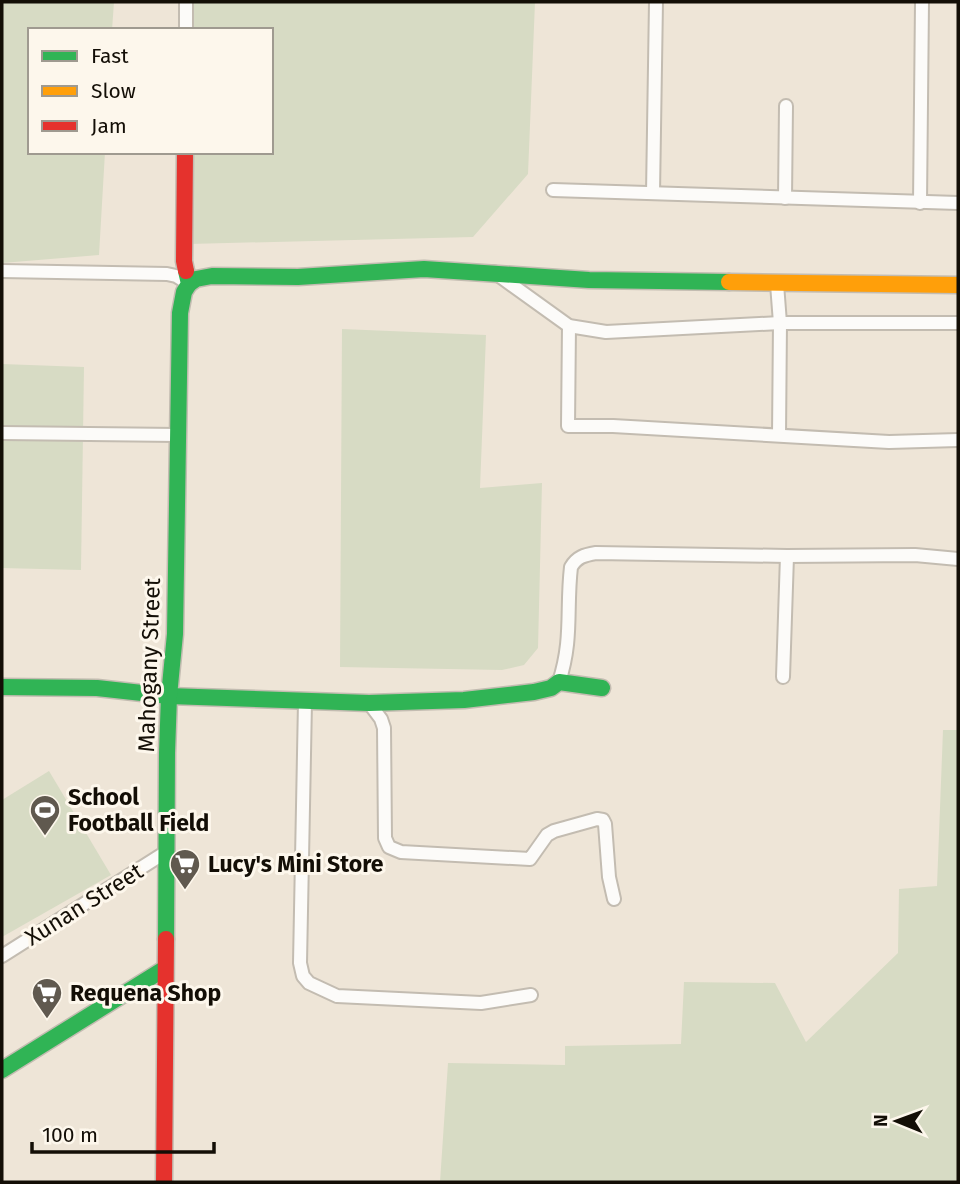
<svg xmlns="http://www.w3.org/2000/svg" width="960" height="1184" font-family="'Fira Sans',sans-serif">
<style>
.green{fill:#d7dbc4}
.lines{fill:none;stroke-linecap:round;stroke-linejoin:round}
.street-casing{stroke:#c3bcb1;stroke-width:16}
.fast-casing{stroke:#c3bcb1;stroke-width:19}
.slow-casing{stroke:#c3bcb1;stroke-width:19}
.jam-casing{stroke:#c3bcb1;stroke-width:19}
.street{stroke:#fcfbf9;stroke-width:12}
.fast{stroke:#30b455;stroke-width:16}
.slow{stroke:#ff9f0a;stroke-width:16}
.jam{stroke:#e5322d;stroke-width:16}
.labels{text-anchor:middle;dominant-baseline:central;stroke-width:6;stroke-linejoin:round;paint-order:stroke}
.street-label{font-size:23px;fill:#130e06;stroke:#fdf7ec}
.poi-label{font-size:23px;font-weight:bold;fill:#130e06;stroke:#fdf7ec;text-anchor:start}
</style>
<rect width="100%" height="100%" fill="#eee5d7"/>
<g class="green">
<polygon points="2,2 114,2 112,30 30,30 30,152 105,152 99,255 2,263"/>
<polygon points="188,2 535,2 528,174 473,237 189,244 189,152 271,152 271,30 189,30"/>
<polygon points="342,329 486,335 480,488 542,483 538,648 524,665 502,670 340,667"/>
<polygon points="2,364 84,367 81,570 2,568"/>
<polygon points="943,730 958,730 958,1182 440,1182 448,1063 565,1065 565,1046 681,1044 684,982 775,983 806,1042 898,953 899,889 937,886"/>
<polygon points="49,771 111,875 2,937 2,800"/>
</g>
<g class="lines">
<g class="street-casing">
<g id="street">
<polyline points="186,30 186,2"/>
<polyline points="553,190 958,203"/>
<polyline points="653,193 656,2"/>
<polyline points="785,198 786,106"/>
<polyline points="920,203 922,2"/>
<polyline points="2,271 167,274 176,276 189,284"/>
<polyline points="494,272 569,326 606,332 780,323 958,323"/>
<polyline points="777,284 780,323 779,435"/>
<polyline points="569,326 568,426 613,426 889,442 958,440"/>
<polyline points="2,433 177,435"/>
<polyline points="783,677 787,556"/>
<path d="M559 682C573 639 566 610 571 567 577 557 584 555 596 553L787 556 915 555 958 559"/>
<polyline points="305,702 300,963 303,976 309,983 337,996 481,1003 531,995"/>
<polyline points="369,703 381,719 384,728 385,838 389,847 401,852 530,859 547,835 554,831 597,819 603,820 605,824 609,877 614,899"/>
<polyline points="2,956 166,852"/>
</g>
</g>
<g class="fast-casing">
<g id="fast">
<polyline points="189,284 196,279 212,276 298,277 424,269 589,280 729,282"/>
<polyline points="2,687 97,688 169,696 369,703 464,700 534,692 551,688 559,682 602,688"/>
<polyline points="166,939 167,753 169,696 175,634 180,313 184,292 189,284 186,271"/>
<polyline points="2,1070 164,969"/>
</g>
</g>
<g class="slow-casing">
<polyline id="slow" points="729,282 958,285"/>
</g>
<g class="jam-casing">
<g id="jam">
<polyline points="185,152 184,261 186,271"/>
<polyline points="164,1182 166,939"/>
</g>
</g>
<use href="#street" class="street"/>
<use href="#fast" class="fast"/>
<use href="#slow" class="slow"/>
<use href="#jam" class="jam"/>
</g>
<defs>
<g id="stadium-pin" transform="scale(1.575)"><path d="M0 17L-7.5 6A9.5 9.5 0 1 1 7.5 6Z" fill="#60594f" stroke="#fdf7ec"/><path d="M0-5a6.5 5 0 1 0 0 10a6.5 5 0 1 0 0-10ZM-3.5-1.8h7v3.6h-7Z" fill="#fff"/></g>
<g id="supermarket-pin" transform="scale(1.575)"><path d="M0 17L-7.5 6A9.5 9.5 0 1 1 7.5 6Z" fill="#60594f" stroke="#fdf7ec"/><path d="M-6-5.5h2.5l.6 2H6L4.5 2H-2.5L-4.4-4H-6ZM-1.5 3.2a1.3 1.3 0 1 0 .1 0ZM3 3.2a1.3 1.3 0 1 0 .1 0Z" fill="#fff"/></g>
</defs>
<g fill-rule="evenodd">
<use href="#stadium-pin" x="45" y="810"/>
<use href="#supermarket-pin" x="185" y="864"/>
<use href="#supermarket-pin" x="47" y="993"/>
</g>
<g class="labels">
<g class="street-label">
<text transform="translate(149 665) rotate(-88)">Mahogany Street</text>
<text transform="translate(84 904) rotate(-32)">Xunan Street</text>
</g>
<g class="poi-label">
<text x="68" y="797">School<tspan x="68" dy="26">Football Field</tspan></text>
<text x="208" y="864">Lucy's Mini Store</text>
<text x="70" y="993">Requena Shop</text>
</g>
</g>
<rect width="960" height="1184" fill="none" stroke="#130e06" stroke-width="7"/>
<rect x="28" y="28" width="245" height="126" fill="#fdf7ec" stroke="#9f9a90" stroke-width="2"/>
<rect x="42" y="51" width="35" height="10" fill="#30b455" stroke="#9f9a90" stroke-width="2"/>
<text x="91" y="63" font-size="21" fill="#130e06">Fast</text>
<rect x="42" y="86" width="35" height="10" fill="#ff9f0a" stroke="#9f9a90" stroke-width="2"/>
<text x="91" y="98" font-size="21" fill="#130e06">Slow</text>
<rect x="42" y="121" width="35" height="10" fill="#e5322d" stroke="#9f9a90" stroke-width="2"/>
<text x="91" y="133" font-size="21" fill="#130e06">Jam</text>
<g transform="translate(897 1121) rotate(271)" stroke="#fdf7ec" stroke-width="5" paint-order="stroke">
<path d="M0-5L12 26L0 18L-12 26Z" fill="#130e06"/>
<text y="-10" font-size="19" font-weight="bold" text-anchor="middle" fill="#130e06">N</text>
</g>
<path d="M32 1142v10h182v-10" fill="none" stroke="#130e06" stroke-width="3.5"/>
<text x="42" y="1142" font-size="21" fill="#130e06" stroke="#fdf7ec" stroke-width="5" paint-order="stroke">100 m</text>
</svg>
